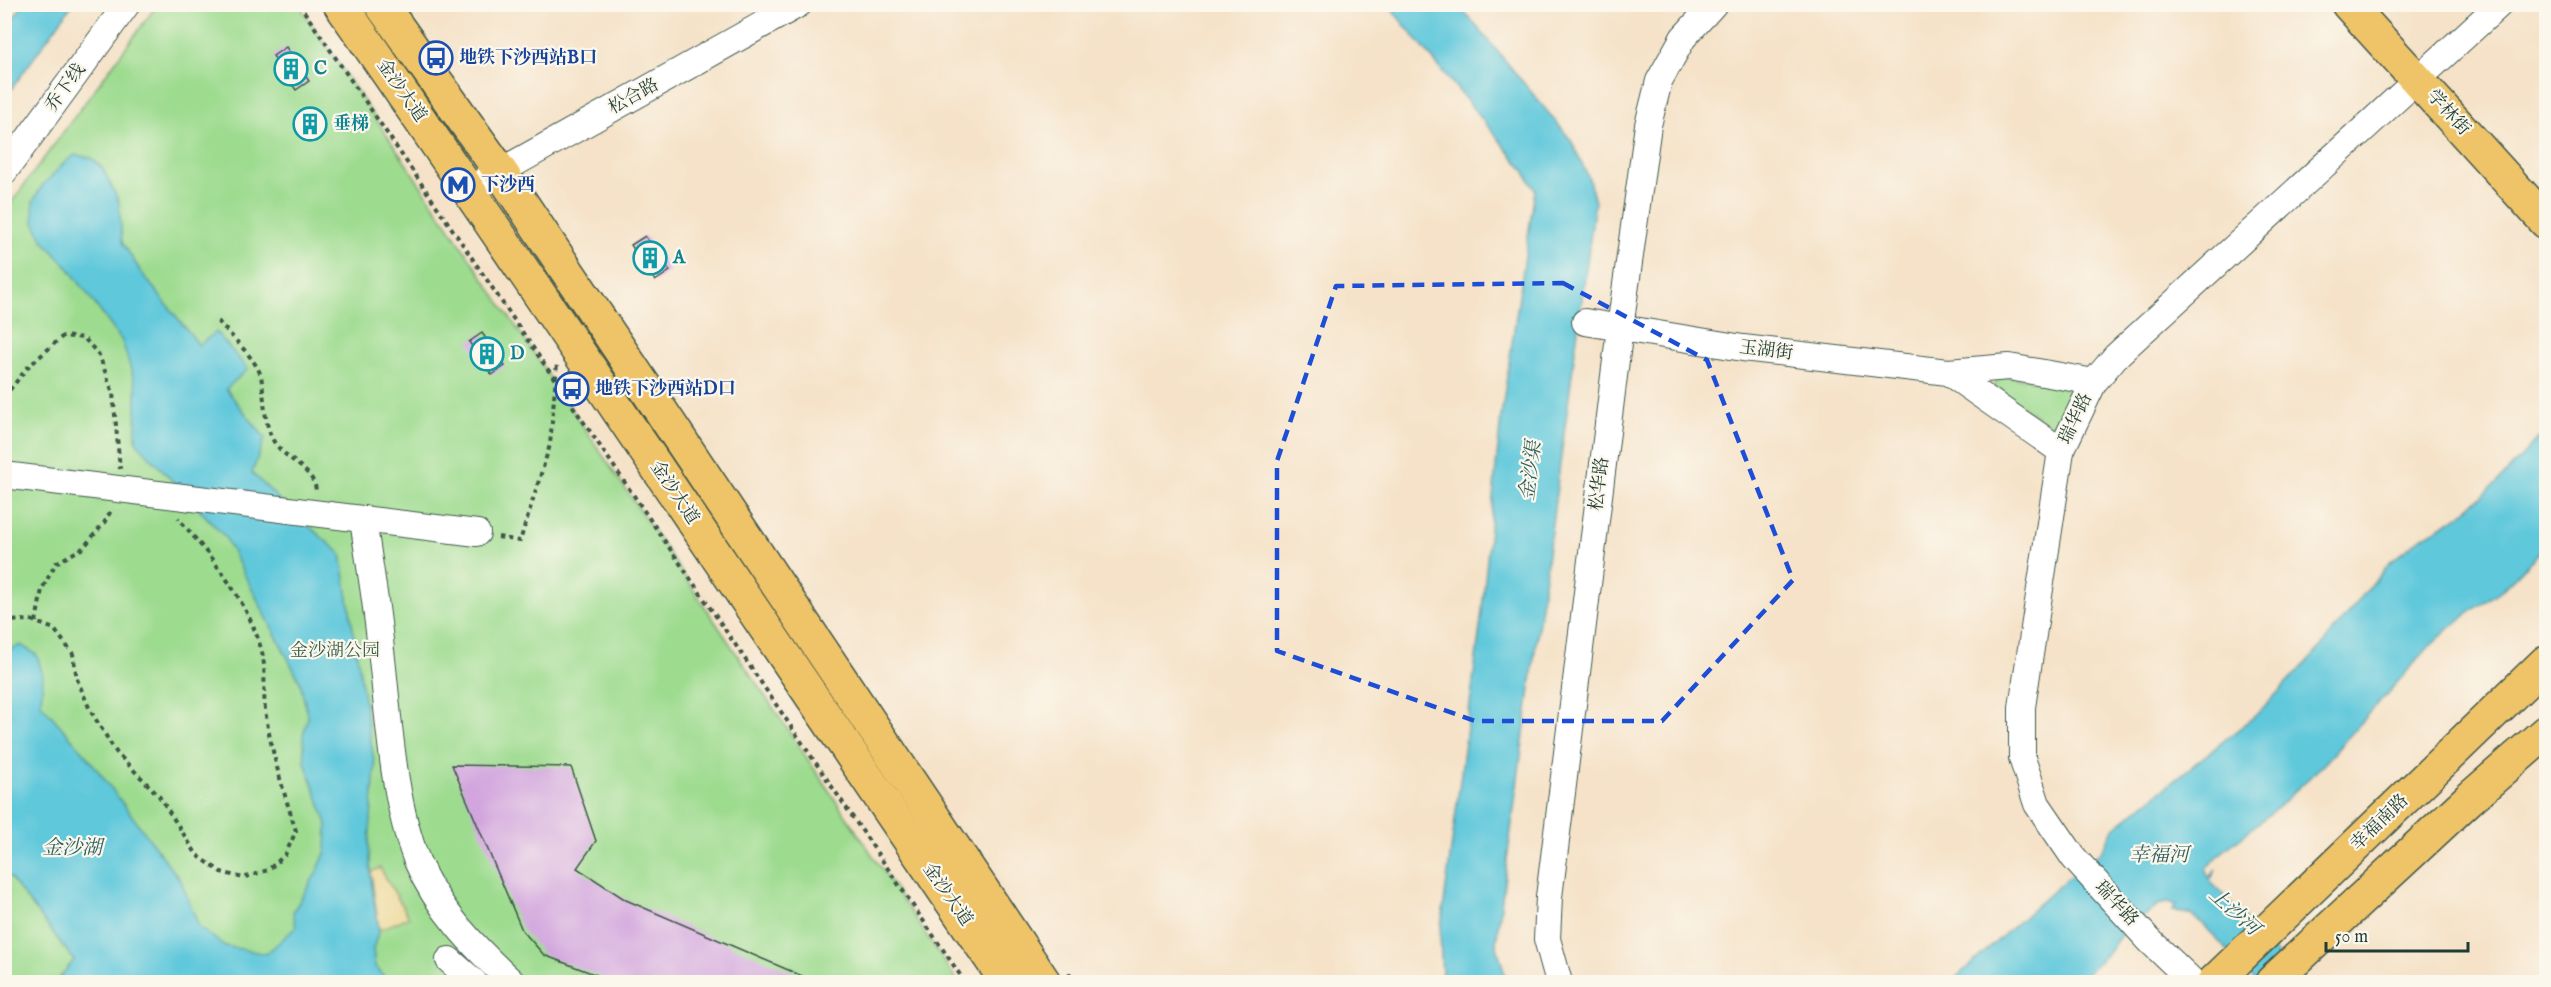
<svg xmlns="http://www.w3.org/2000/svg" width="2551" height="987" font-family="'IM FELL English','Noto Serif SC',serif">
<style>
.green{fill:#9ddb8f;stroke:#5e8c62;stroke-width:1.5}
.sand{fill:#eeda9e;stroke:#868c69;stroke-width:1.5}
.water{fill:#5fc8db;stroke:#3f8288;stroke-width:1.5}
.building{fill:#d2a5de}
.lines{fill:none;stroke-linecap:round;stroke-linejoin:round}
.minor-casing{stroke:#3f564a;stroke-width:28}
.major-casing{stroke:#3f564a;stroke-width:36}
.path{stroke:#3f564a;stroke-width:4;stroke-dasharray:4.5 4.5;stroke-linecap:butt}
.minor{stroke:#fff;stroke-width:26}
.major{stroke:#efc469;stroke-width:33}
.marked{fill:none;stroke:#1d4ed8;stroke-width:4.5;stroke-dasharray:12 8;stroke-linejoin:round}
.labels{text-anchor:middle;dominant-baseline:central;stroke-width:4.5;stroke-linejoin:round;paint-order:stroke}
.transit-label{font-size:18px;font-weight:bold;fill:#164399;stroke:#fbf7ec;text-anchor:start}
.culture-label{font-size:18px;font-weight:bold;fill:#0d838f;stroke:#fbf7ec;text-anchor:start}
.street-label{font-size:18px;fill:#1f3d34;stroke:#fbf7ec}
.park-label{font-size:18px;fill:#385d46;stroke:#fbf7ec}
.water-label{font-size:20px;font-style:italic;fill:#2f605e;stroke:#fbf7ec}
</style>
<rect width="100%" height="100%" fill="#fbf7ec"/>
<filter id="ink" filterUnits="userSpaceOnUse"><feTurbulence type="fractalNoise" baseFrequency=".0167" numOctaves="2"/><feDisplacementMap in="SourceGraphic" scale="12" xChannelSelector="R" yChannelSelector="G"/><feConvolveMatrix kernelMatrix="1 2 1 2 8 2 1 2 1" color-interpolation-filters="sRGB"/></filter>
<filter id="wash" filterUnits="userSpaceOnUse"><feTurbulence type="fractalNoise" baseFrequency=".008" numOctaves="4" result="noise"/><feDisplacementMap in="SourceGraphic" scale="24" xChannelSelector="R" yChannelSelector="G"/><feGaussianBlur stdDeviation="1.35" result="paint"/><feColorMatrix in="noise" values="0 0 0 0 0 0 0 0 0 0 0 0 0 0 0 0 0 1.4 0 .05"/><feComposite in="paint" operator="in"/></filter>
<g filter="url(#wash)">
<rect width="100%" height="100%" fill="#f5e2c8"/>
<g class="green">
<path d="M157 5H299C518 331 740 655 958 982H5V211Z"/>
<polygon points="1999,375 2071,386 2077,394 2069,417 2056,430 1994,388"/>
</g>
<g class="sand">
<polygon points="380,868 409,917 379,930 371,872"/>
<polygon points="434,970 450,982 407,982"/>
</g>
<g class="water">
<polygon points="23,5 72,5 5,98 5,29"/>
<polygon points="1388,5 1459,5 1571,140 1589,179 1595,202 1496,943 1507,982 1447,982 1442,975 1440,934 1481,620 1501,416 1535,190 1523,169"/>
<polygon points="75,155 92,158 103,169 119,202 122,242 141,272 199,345 216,332 248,369 226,389 265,438 252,473 290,510 341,554 375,767 369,845 372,888 379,930 373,949 375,966 389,982 56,982 74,960 5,871 4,815 8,777 4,764 5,652 21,645 37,655 43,676 41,704 87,756 181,881 199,927 225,946 266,954 296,927 293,912 317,872 326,851 327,824 305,762 303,735 308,717 300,682 225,537 136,442 136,386 122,341 70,270 43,240 34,222 33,202 42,186 64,163"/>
<polygon points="2544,432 2546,432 2546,546 2503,589 2458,621 2428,648 2325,763 2277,808 2215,858 2206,869 2208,878 2216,870 2210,881 2304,982 2257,982 2202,923 2189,914 2172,911 2176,906 2167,903 2158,905 2120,936 2108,953 2078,982 1951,982 2063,882 2102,851 2113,829 2255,716 2313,656 2391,561 2424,536 2459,516 2497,483"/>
</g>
<g id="blocks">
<g class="building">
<polygon points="286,47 309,81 296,90 273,56"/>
<polygon points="645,236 670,271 655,281 631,245"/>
<polygon points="482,333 505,366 492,375 469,342"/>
<polygon points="452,765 571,767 596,841 577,868 626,900 816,982 615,982 544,955 522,930"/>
</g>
</g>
</g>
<g filter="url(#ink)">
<use href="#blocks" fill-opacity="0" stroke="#3f564a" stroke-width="1.5"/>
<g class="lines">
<g class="minor-casing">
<g id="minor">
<polyline points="4,172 127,4"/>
<polyline points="469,189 799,4"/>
<polyline points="1585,322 1743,348 1948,372 2009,367 2094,382"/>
<polyline points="1948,372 2061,451"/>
<polyline points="4,475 477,533"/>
<path d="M363 519C369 563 377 606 381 650 389 717 392 798 417 861 437 909 475 948 512 982"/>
<polyline points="449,960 474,982"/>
<polyline points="1559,982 1547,939 1549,897 1620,328 1648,125 1659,81 1683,38 1714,4"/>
<polyline points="2193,982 2149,940 2074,858 2037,804 2022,758 2022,707 2061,451 2094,382 2116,356 2500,4"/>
</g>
</g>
<g class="major-casing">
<g id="major">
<path d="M340 4C566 328 783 658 1007 982"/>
<polyline points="381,4 500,171 1044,982"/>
<polyline points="2348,4 2546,222"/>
<polyline points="2214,982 2546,662"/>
<polyline points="2272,982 2469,799 2546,732"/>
</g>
</g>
<g class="path">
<polyline points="299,4 965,982"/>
<path d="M218 321C230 335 256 359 261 376 265 397 263 421 273 440 283 459 317 470 316 493"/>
<polyline points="4,397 28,367 63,336 84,338 99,355 113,393 120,469"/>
<polyline points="498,537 520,541 550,445 557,363"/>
<path d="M4 621 31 620 54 629 73 654 77 679 90 710 116 752 159 796 197 855 221 872 243 878 268 870 285 855 296 831C284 793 272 755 266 716 262 695 267 673 262 652 248 600 212 558 178 518"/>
<polyline points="36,622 42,589 56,563 83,548 104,523 112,509"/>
<polyline points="1069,973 1075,982"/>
</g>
<use href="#minor" class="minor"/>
<use href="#major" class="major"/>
</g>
</g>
<path class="marked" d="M1563 283 1707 360 1793 580 1662 721H1475L1277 651V461L1336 286Z"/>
<defs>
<g id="bus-ring" transform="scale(1.725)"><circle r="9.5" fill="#fbf7ec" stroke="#1a4fb4" stroke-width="1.5"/><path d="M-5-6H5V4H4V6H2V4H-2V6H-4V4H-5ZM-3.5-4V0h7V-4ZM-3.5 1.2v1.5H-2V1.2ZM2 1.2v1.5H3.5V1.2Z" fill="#1a4fb4"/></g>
<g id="building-ring" transform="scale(1.725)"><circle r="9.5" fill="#fbf7ec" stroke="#0f9aa8" stroke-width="1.5"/><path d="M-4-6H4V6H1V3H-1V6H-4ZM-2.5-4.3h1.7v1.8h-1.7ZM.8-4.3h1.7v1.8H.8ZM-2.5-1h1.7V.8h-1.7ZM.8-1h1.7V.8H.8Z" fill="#0f9aa8"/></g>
<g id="metro-ring" transform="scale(1.725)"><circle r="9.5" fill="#fbf7ec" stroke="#1a4fb4" stroke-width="1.5"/><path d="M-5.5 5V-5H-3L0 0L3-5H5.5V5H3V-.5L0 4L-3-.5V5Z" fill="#1a4fb4"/></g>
</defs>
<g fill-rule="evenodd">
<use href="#bus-ring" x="436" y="58"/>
<use href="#building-ring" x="291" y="69"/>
<use href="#building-ring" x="310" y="124"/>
<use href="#metro-ring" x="458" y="185"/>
<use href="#building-ring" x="650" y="258"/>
<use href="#building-ring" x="487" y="354"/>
<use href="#bus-ring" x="572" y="389"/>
</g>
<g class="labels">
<g class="transit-label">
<text x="459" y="58">地铁下沙西站B口</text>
<text x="481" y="185">下沙西</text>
<text x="595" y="389">地铁下沙西站D口</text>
</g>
<g class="culture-label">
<text x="314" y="69">C</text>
<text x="333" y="124">垂梯</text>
<text x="673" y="258">A</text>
<text x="510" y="354">D</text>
</g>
<g class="street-label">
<text transform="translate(66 88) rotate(-54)">乔下线</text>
<text transform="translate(401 91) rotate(55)">金沙大道</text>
<text transform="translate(634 97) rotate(-29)">松合路</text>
<text transform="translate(2448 113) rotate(48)">学林街</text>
<text transform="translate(1766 351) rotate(7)">玉湖街</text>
<text transform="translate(2076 419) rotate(-65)">瑞华路</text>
<text transform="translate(1600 484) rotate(-83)">松华路</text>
<text transform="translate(674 493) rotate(56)">金沙大道</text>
<text transform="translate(2380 823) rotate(-44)">幸福南路</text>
<text transform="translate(947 895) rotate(55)">金沙大道</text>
<text transform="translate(2116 904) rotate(47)">瑞华路</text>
</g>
<g class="park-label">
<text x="335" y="651">金沙湖公园</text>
</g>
<g class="water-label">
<text transform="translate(1531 471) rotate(-83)">金沙渠</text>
<text x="72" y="848">金沙湖</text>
<text x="2159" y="855">幸福河</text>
<text transform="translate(2234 912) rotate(42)">上沙河</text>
</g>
</g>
<rect width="2551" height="987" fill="none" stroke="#fbf7ec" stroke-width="24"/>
<path d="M2326 942v9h142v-9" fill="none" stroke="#1f3d34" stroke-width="3"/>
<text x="2335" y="942" font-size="18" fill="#1f3d34" stroke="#fbf7ec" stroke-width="4.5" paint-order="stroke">50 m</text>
</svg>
